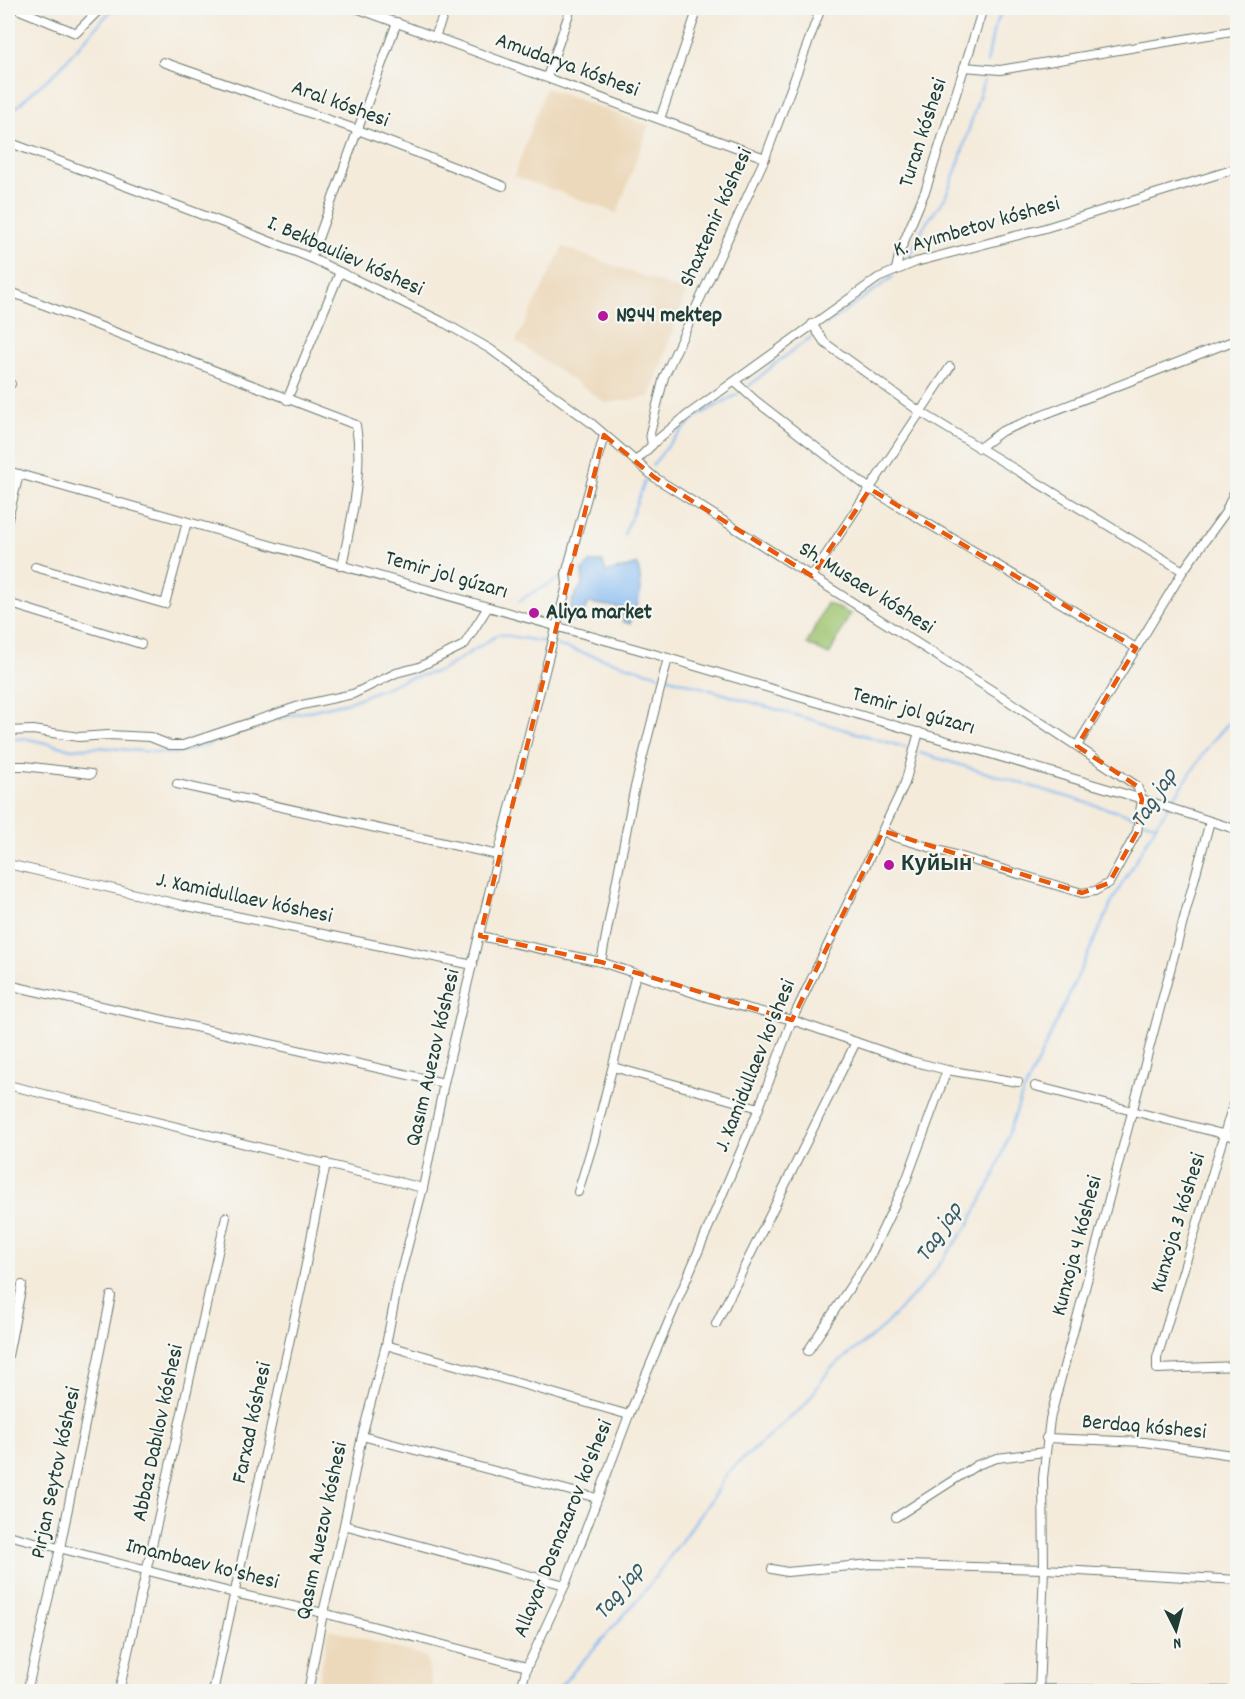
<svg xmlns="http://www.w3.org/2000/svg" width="1245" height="1699" font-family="Dekko,sans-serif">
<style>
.built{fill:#ecd8ba}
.green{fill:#9fc570;stroke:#5f8152;stroke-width:1.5}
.water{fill:#82b9f2;stroke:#507b93;stroke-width:1.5}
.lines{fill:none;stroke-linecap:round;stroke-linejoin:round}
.stream{stroke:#82b9f2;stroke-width:2}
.minor-casing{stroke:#6a7a6e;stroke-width:10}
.minor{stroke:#fff;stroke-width:8}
.marked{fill:none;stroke:#e8590c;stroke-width:4.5;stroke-dasharray:12 8;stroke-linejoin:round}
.poi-dot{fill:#b5179e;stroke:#f6f6f2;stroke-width:2}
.labels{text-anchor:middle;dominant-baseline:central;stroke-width:4.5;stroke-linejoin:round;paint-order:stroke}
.street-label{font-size:22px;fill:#1f3d34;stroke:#f6f6f2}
.poi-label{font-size:22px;font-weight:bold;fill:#1f3d34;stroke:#f6f6f2;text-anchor:start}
.water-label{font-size:24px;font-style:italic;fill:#385c64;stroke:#f6f6f2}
</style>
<rect width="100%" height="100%" fill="#f6f6f2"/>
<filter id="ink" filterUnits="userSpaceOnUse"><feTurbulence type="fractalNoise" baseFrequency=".0167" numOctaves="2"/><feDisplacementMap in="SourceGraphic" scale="12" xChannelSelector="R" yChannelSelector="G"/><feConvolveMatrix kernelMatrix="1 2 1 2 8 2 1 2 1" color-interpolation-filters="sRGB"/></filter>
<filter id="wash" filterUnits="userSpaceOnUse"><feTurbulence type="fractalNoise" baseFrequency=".008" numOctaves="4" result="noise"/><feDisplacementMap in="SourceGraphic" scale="24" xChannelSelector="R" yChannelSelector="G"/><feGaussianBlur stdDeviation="1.35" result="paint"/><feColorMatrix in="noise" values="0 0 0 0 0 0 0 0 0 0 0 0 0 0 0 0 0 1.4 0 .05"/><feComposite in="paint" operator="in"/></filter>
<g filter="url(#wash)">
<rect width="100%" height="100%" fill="#f4ebdb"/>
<g class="built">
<polygon points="546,88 649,125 617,213 514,176"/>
<polygon points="563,247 686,292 650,397 606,403 516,341"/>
<polygon points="329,1629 426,1657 433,1691 316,1691"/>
</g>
<polygon class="green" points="827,603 850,614 829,655 807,644"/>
<path class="water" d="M591 562H603L606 573C616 568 627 569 637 564 644 584 639 605 630 623L623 622 622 608 588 603 579 622 572 621C567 606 574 596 583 584L582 571Z"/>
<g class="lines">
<g class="stream">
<polyline points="987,63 993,32 1003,8"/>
<polyline points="8,116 29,95 57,71 113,8"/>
<polyline points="910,255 924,226 945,198 959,162 984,80"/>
<polyline points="826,325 894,276"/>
<polyline points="749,386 776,363 814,335"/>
<polyline points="652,466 670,443 697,416 738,394"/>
<polyline points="624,535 646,479"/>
<path d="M519 602C531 591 547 587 561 577"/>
<polyline points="556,645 659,675"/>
<polyline points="666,677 907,748"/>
<polyline points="8,740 24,738 72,749 98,747 175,754 203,746 275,719 352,701 406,679 441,671 499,634 544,642"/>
<polyline points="920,753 1135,817"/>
<polyline points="1144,821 1156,825"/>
<polyline points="555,1692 642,1595 713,1497 728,1472 805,1405 830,1369 878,1332 926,1282 968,1226 995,1174 1020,1100 1114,898 1156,825 1210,744 1238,712"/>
</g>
</g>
</g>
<g filter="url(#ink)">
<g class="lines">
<g class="minor-casing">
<g id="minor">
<polyline points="15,8 76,33 101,8"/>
<polyline points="356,8 765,158"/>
<polyline points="435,37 446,8"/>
<polyline points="163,62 358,130 503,186"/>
<polyline points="964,67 1000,70 1238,30"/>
<polyline points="547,77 571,8"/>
<polyline points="660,119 698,8"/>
<polyline points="8,142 229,225 311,258 441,321 490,349 590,422 654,477 1004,698 1137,786 1142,799 1137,832 1109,883 1095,891 1082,893 895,837 883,831"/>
<polyline points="311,258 397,22"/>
<polyline points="896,269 900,251 926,189 983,8"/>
<path d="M8 291 356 425C364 473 351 519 342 566"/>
<polyline points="812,324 825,343 919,411 1183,571"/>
<polyline points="735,382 756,401 870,489 1136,648"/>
<polyline points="8,383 11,384"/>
<polyline points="287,400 340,272"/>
<polyline points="652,445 650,433 664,377 765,158 821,8"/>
<polyline points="979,448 1002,431 1238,339"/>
<polyline points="637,460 658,439 686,416 878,278 916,262 1042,229 1238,168"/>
<polyline points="8,471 668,658 1142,799 1238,830"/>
<polyline points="8,519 19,474"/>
<polyline points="35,567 165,604 187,522"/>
<polyline points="812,576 950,367"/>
<polyline points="8,603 141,644"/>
<polyline points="8,731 33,730 79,737 108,735 150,737 170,745 183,745 302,705 353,694 396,673 419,667 464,645 488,607"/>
<polyline points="1077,746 1183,571 1225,513 1238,483"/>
<polyline points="8,766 24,766 91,774"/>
<polyline points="177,784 498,855"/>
<polyline points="8,864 182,905 473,965"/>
<polyline points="480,936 601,962 709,998 792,1020 911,1061 947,1070 1018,1082"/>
<polyline points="601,962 634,791 668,658"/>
<polyline points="8,985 444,1083"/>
<polyline points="613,1067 759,1108"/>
<polyline points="8,1085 423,1188"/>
<polyline points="1035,1086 1238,1138"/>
<polyline points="1238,1088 1157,1358 1157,1369 1238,1366"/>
<polyline points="578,1192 594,1140 636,974"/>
<polyline points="716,1324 856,1042"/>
<polyline points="386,1345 629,1415"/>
<polyline points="808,1351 869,1258 906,1181 947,1070"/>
<polyline points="8,1356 22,1285"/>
<polyline points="362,1436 597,1498"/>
<polyline points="1046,1438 1145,1442 1238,1456"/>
<polyline points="896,1517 977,1465 997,1458 1045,1452"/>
<polyline points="344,1525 565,1585"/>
<polyline points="8,1535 234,1593 323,1613 527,1667"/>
<polyline points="772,1569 787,1572 871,1564 1044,1569 1238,1580"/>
<polyline points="27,1692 60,1548 111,1296"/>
<polyline points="119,1692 226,1217"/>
<polyline points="213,1692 303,1279 326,1163"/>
<polyline points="308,1692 323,1613 344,1525 362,1436 386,1345 398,1283 423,1188 444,1083 498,855 567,585 566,574 604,435"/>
<polyline points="520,1692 527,1667 565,1585 629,1415 759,1108 792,1020 905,783 919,732"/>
<polyline points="874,1692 1039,1689 1238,1691"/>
<polyline points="1039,1692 1044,1569 1043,1478 1050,1419 1210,821"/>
</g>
</g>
<use href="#minor" class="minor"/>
</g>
</g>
<path class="marked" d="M604 435 654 477 812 576 870 489 1136 648 1077 746 1137 786 1142 799 1137 832 1109 883 1082 893 883 831 792 1020 601 962 480 936Z"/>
<g class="poi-dot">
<circle cx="603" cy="316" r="6"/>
<circle cx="534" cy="613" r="6"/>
<circle cx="889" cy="865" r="6"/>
</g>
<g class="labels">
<g class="street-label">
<text transform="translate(567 66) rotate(20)">Amudarya kóshesi</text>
<text transform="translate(340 105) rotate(20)">Aral kóshesi</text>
<text transform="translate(924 133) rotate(-72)">Turan kóshesi</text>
<text transform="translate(717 218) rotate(-66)">Shaxtemir kóshesi</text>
<text transform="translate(977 228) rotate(-16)">K. Ayımbetov kóshesi</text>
<text transform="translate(345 257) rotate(24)">I. Bekbauliev kóshesi</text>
<text transform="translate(446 576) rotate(16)">Temir jol gúzarı</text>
<text transform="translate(866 589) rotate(32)">Sh. Musaev kóshesi</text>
<text transform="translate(913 712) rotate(16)">Temir jol gúzarı</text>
<text transform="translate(244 899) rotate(12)">J. Xamidullaev kóshesi</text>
<text transform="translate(434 1058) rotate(-77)">Qasım Auezov kóshesi</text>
<text transform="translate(756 1066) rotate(-68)">J. Xamidullaev ko'shesi</text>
<text transform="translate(1179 1223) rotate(-73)">Kunxoja 3 kóshesi</text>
<text transform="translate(1078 1246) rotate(-75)">Kunxoja 4 kóshesi</text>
<text transform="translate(253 1423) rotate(-78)">Farxad kóshesi</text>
<text transform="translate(1144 1428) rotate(5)">Berdaq kóshesi</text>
<text transform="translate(159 1433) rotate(-78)">Abbaz Dabılov kóshesi</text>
<text transform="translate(57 1473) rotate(-78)">Pırjan Seytov kóshesi</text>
<text transform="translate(564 1529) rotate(-68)">Allayar Dosnazarov ko'shesi</text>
<text transform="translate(323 1531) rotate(-78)">Qasım Auezov kóshesi</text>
<text transform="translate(202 1565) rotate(14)">Imambaev ko'shesi</text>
</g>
<g class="poi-label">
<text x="615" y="316">№44 mektep</text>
<text x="546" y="613">Aliya market</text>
<text x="901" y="865">Куйын</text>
</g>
<g class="water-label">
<text transform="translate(1155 799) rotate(-57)">Tag jap</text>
<text transform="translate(940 1233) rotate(-56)">Tag jap</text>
<text transform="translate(620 1592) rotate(-51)">Tag jap</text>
</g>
</g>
<rect width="1245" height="1699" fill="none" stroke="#f6f6f2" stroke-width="30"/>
<g transform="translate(1176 1630) rotate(174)" stroke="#f6f6f2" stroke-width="4.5" paint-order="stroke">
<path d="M0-4.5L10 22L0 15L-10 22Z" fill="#1f3d34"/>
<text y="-9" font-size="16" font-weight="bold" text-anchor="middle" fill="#1f3d34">N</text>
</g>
</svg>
